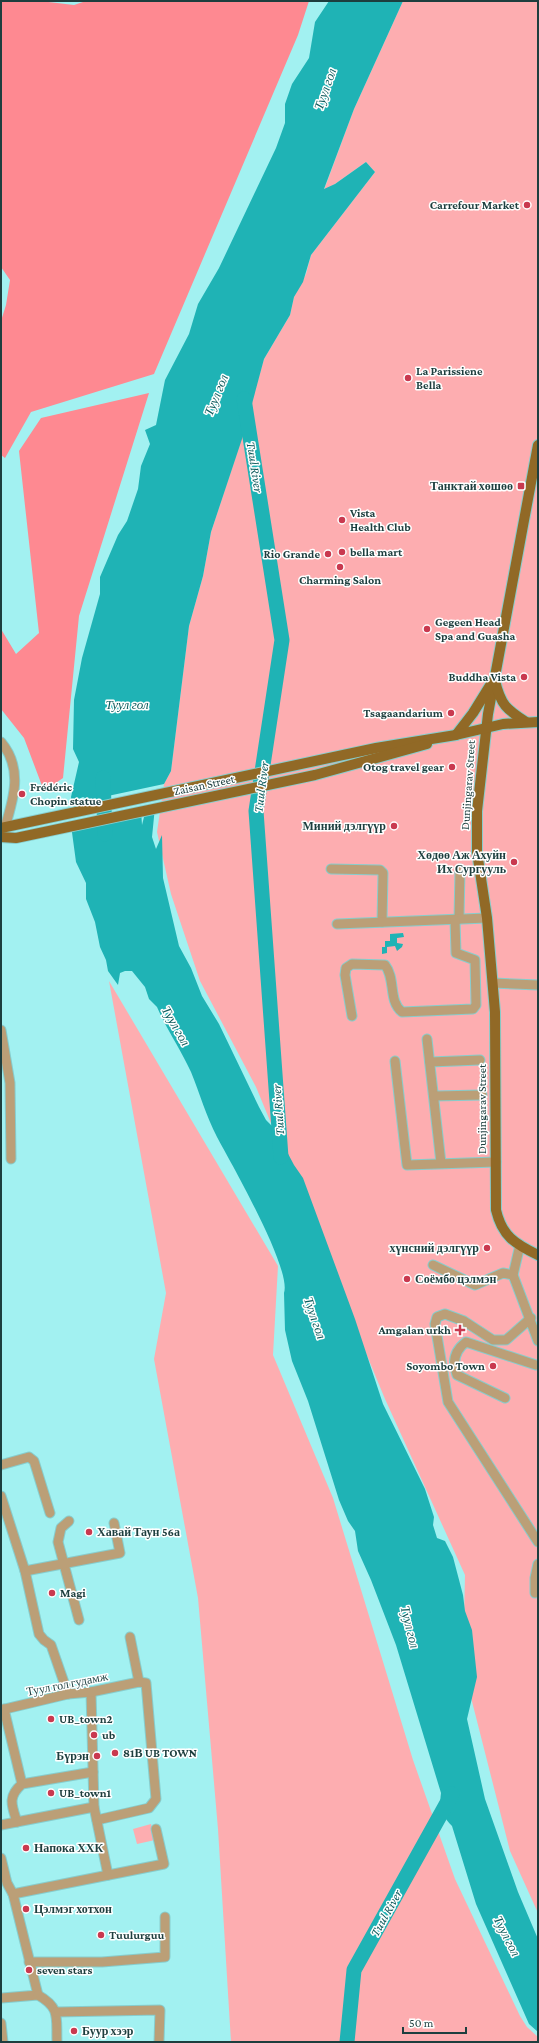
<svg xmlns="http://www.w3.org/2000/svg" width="539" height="2043" font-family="'Crimson Pro',serif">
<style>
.green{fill:#fdadb0}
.forest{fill:#fe8991}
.water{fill:#1fb3b5}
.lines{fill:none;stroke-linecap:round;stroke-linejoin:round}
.river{stroke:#1fb3b5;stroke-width:15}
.minor-casing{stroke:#87cdcd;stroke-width:11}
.major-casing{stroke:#87cdcd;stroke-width:12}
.minor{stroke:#bb9f77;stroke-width:9}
.major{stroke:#916926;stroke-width:10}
.poi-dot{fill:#c9394f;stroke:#fff;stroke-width:1.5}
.labels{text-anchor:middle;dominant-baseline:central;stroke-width:3;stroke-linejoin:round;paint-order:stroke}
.poi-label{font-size:12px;font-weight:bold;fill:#1d3e3e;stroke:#fff;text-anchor:start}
.street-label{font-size:12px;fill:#1d3e3e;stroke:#fff}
.water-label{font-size:13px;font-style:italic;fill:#0e5b5c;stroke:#fff}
</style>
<rect width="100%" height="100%" fill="#a2f1f1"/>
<g class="green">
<polygon points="403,1 538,1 538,1913 510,1851 463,1666 465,1575 385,1399 256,1087 200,981 171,894 157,832 164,784 171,771 189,626 203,576 211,532 239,447 264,359 290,315 294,297 306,274 311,255 375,172 366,162 335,184 324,190 354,109"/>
<polygon points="109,981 278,1266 273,1355 333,1498 413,1760 455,1879 520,2016 527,2027 538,2037 538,2042 231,2042 218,1829 198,1598 154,1359 166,1293"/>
<polygon points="151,1824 155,1840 137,1844 133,1829"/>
</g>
<g class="forest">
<polygon points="1,1 40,1 74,5 86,1 309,1 298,35 154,374 31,412 5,458 1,455 1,321 6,305 10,280 1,267"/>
<polygon points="149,393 79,616 63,778 44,791 24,738 1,709 1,629 16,654 39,633 19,451 41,418"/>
</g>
<g class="water">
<polygon points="329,1 403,1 354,109 324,189 335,184 366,162 375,172 311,255 303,282 294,297 290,315 264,359 245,430 211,532 203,576 189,626 171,771 164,784 89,800 83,797 72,802 71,797 79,762 73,749 74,700 82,658 100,594 100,577 118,535 127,521 138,489 141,466 150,444 145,430 156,425 165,380 189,334 198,304 219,268 276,148 285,123 285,104 292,84 309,58 315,22"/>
<path d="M155 807 152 837 156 849 162 835 163 878 179 946 191 968 202 996 219 1024 259 1107 266 1120 275 1129 294 1165 303 1178 355 1319 383 1404 425 1489 434 1517 433 1525 437 1538 445 1541 453 1557 463 1595 465 1611 472 1630 477 1677 467 1719 485 1799 518 1892 538 1939V2032L529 2024 476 1904 452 1826C442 1816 439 1807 441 1793L396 1645 371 1580 358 1551 355 1531 348 1521 339 1500 308 1401 292 1361 285 1330 284 1293C292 1269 231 1163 217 1137 206 1116 200 1094 191 1072 181 1050 167 1030 157 1007L149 999 145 987 132 971H125L120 973 118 985 108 971 106 960 100 947 95 922 86 899V883L76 862 71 825 141 810 142 825 146 809Z"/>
<polygon points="403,933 404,937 397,938 397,943 403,944 402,947 397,951 395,946 387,947 387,953 382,954 382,947 385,947 385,941 390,941 390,934"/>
</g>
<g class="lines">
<g class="river">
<polyline points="244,399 282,640 256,811 281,1157"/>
<polyline points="103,778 105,834"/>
<polyline points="347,2042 354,1970 452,1794"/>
</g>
<g class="minor-casing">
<g id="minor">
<path d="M1 742C23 768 14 798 5 827"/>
<polyline points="331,869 380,870 383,873 382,922"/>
<polyline points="459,919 460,869"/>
<polyline points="337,924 487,918"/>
<polyline points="493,983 538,985"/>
<path d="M352 1016 345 975 346 968 352 964 385 965C396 979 388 1001 402 1012L473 1009 476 1005 475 960 456 953 455 920"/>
<polyline points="1,1030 10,1083 11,1159"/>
<polyline points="427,1039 441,1163"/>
<polyline points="395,1061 407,1165 496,1162"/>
<polyline points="430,1062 480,1060"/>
<polyline points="434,1096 482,1095"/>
<polyline points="520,1245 513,1275 538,1341"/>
<polyline points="433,1265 475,1285 503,1273 513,1275"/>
<polyline points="531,1318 506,1340 493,1340 464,1321 445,1314 437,1317 435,1324 448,1402 538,1542"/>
<path d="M505 1398 457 1375C452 1362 454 1351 466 1342L536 1365"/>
<polyline points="1,1465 29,1457 34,1461 50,1513"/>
<polyline points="1,1496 25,1571 39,1634 44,1640 51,1645 68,1694"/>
<polyline points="69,1521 61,1528 58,1542 79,1620"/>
<polyline points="25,1571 120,1553 114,1523"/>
<polyline points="535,1593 535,1578 538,1564"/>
<polyline points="130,1637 139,1682"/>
<polyline points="91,1692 94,1807 108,1875"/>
<polyline points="4,1709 22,1784"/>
<polyline points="1,1710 68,1694 91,1692 139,1682 146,1683 156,1799 149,1808 97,1820"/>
<path d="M17 1822C12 1806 7 1797 22 1784L93 1772"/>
<polyline points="1,1825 94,1807"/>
<polyline points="1,1858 7,1883 13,1894 38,1995 2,1998"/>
<polyline points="13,1894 164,1864 156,1829"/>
<polyline points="29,1962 102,1962 165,1957 165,1917"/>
<path d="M38 1995C61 2008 56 2018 57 2042"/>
<polyline points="56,2012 160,2010 159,2042"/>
<polyline points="1,2023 3,2042"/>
</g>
</g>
<g class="major-casing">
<g id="major">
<path d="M538 445 488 714 477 811V852L487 918 495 1012 496 1210C502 1236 515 1244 538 1255"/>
<path d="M495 681C501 705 506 709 526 722"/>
<polyline points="456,735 473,713 491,684"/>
<polyline points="1,828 376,748 456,735 503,724 538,722"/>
<polyline points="1,837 16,838 315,775 427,744"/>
</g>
</g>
<use href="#minor" class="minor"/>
<use href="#major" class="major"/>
</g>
<g class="poi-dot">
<circle cx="527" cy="205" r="4"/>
<circle cx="408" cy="378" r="4"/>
<rect x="517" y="482" width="8" height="8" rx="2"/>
<circle cx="342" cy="520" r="4"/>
<circle cx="342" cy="552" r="4"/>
<circle cx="328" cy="554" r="4"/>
<circle cx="340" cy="567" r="4"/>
<circle cx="427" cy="629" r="4"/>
<circle cx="524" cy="677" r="4"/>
<circle cx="451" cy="713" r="4"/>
<circle cx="452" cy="767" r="4"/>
<circle cx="22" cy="794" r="4"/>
<circle cx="394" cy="826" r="4"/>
<circle cx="514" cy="862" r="4"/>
<circle cx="487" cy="1248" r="4"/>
<circle cx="407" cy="1279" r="4"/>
<path d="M458 1324h4v4h4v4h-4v4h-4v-4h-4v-4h4z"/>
<circle cx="493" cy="1366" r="4"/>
<circle cx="89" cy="1532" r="4"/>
<circle cx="52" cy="1593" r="4"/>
<circle cx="51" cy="1719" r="4"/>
<circle cx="94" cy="1735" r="4"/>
<circle cx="115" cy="1753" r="4"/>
<circle cx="97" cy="1756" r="4"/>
<circle cx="51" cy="1793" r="4"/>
<circle cx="26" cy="1848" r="4"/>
<circle cx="26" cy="1909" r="4"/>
<circle cx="101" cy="1935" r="4"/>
<circle cx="29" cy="1970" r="4"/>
<circle cx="74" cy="2031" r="4"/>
</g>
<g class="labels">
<g class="poi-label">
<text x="519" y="205" text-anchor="end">Carrefour Market</text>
<text x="416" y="371">La Parissiene<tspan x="416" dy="14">Bella</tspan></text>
<text x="513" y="486" text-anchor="end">Танктай хөшөө</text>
<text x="350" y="513">Vista<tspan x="350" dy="14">Health Club</tspan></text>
<text x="350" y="552">bella mart</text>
<text x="320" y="554" text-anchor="end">Rio Grande</text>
<text x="340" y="580" text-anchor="middle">Charming Salon</text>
<text x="435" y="622">Gegeen Head<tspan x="435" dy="14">Spa and Guasha</tspan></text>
<text x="516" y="677" text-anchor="end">Buddha Vista</text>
<text x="443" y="713" text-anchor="end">Tsagaandarium</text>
<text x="444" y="767" text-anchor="end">Otog travel gear</text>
<text x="30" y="787">Frédéric<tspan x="30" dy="14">Chopin statue</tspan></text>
<text x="386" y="826" text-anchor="end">Миний дэлгүүр</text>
<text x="506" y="855" text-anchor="end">Хөдөө Аж Ахуйн<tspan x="506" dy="14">Их Сургууль</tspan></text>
<text x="479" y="1248" text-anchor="end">хүнсний дэлгүүр</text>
<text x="415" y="1279">Соёмбо цэлмэн</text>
<text x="451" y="1330" text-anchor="end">Amgalan urkh</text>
<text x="485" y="1366" text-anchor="end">Soyombo Town</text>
<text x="97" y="1532">Хавай Таун 56а</text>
<text x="60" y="1593">Magi</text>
<text x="59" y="1719">UB_town2</text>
<text x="102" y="1735">ub</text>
<text x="123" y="1753">81В UB TOWN</text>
<text x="89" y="1756" text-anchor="end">Бүрэн</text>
<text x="59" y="1793">UB_town1</text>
<text x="34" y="1848">Напока ХХК</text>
<text x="34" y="1909">Цэлмэг хотхон</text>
<text x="109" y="1935">Tuulurguu</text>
<text x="37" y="1970">seven stars</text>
<text x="82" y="2031">Буур хээр</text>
</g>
<g class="street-label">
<text transform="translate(204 785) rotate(-12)">Zaisan Street</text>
<text transform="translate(468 785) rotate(-86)">Dunjingarav Street</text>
<text transform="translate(482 1109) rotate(-90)">Dunjingarav Street</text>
<text transform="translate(67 1684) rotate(-11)">Туул гол гудамж</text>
</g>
<g class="water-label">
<text transform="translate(325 89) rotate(-71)">Туул гол</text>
<text transform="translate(216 395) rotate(-68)">Туул гол</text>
<text transform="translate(255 467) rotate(81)">Tuul River</text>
<text x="127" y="704">Туул гол</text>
<text transform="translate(261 787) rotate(-83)">Tuul River</text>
<text transform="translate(176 1026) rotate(60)">Туул гол</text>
<text transform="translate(278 1110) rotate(-94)">Tuul River</text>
<text transform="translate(315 1318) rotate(71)">Туул гол</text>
<text transform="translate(410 1627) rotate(76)">Туул гол</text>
<text transform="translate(386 1913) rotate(-61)">Tuul River</text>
<text transform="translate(507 1936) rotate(63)">Туул гол</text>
</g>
</g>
<rect width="539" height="2043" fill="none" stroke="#1d3e3e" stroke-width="4"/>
<path d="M403 2027v6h63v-6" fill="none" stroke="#1d3e3e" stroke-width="2"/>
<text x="409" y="2027" font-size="12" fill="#1d3e3e" stroke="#ffffff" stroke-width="3" paint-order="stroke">50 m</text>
</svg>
